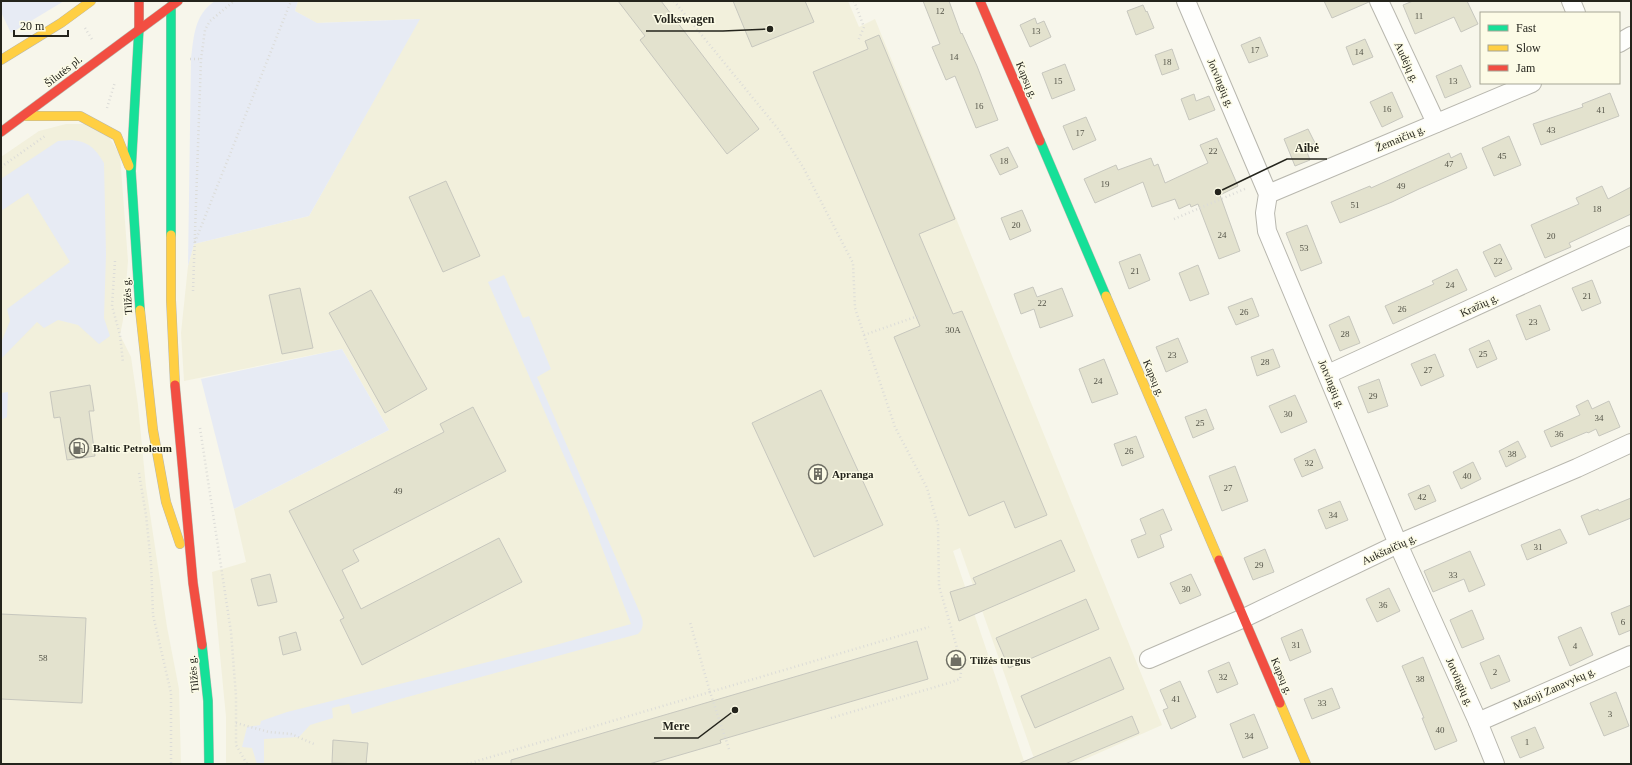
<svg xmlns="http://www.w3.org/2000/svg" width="1632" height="765" font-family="'Times New Roman',serif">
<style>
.built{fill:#f2f0dc}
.green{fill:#e7ebf4}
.building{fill:#e3e2ce;stroke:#c7c7be}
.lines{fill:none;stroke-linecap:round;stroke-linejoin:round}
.street-casing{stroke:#b8b7ae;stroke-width:20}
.fast-casing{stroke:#b8b7ae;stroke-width:10}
.slow-casing{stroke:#b8b7ae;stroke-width:10}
.jam-casing{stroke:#b8b7ae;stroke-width:10}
.path{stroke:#dcdcd8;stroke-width:2.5;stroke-dasharray:1 3;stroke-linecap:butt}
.street{stroke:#fefefc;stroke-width:18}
.fast{stroke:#16e098;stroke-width:9}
.slow{stroke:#ffcf43;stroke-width:9}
.jam{stroke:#f24e42;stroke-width:9}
.labels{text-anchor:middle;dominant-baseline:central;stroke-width:3;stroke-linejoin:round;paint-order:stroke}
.number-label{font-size:9px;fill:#545448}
.street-label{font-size:11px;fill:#24241c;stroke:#fcfbe6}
.poi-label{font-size:11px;font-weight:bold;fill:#24241c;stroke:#fcfbe6;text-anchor:start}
.leader{fill:none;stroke:#24241c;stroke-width:1.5}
.callout-dot{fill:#24241c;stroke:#fcfbe6;stroke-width:1.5}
.callout-label{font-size:12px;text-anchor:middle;font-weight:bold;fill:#24241c;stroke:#fcfbe6;stroke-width:3;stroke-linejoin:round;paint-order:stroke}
</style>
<rect width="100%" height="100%" fill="#f7f6eb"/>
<g class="built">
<polygon points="298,1 848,1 859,27 875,19 1162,725 1074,764 1036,764 960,548 953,551 1025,764 226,764 226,717 212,572 246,562 234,509 389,430 342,349 184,381 181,333 188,266 194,244 309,216 419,19 316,23 295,11"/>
<polygon points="66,124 85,124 109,137 120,155 128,261 123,320 120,335 131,357 138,405 146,487 167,627 179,689 181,764 1,764 1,157 39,131"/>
</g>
<g class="green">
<polygon points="1,1 64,1 11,33 1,12"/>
<path d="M215 1H298L295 11 317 23 420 19 309 216 194 244 188 266 191 59C194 36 194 15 215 1Z"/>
<path d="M72 140C89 142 95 148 104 163L106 254 104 318 110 336 99 344 78 325 58 320 44 328 37 322 1 359V343L10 321 7 309 70 262 28 193 1 211V179L58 141Z"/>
<path d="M504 275 523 318 529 316 551 369 537 377 640 613C643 620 645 627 638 634L400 699 352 714 349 704 332 708 333 718 310 725 299 737 264 739V764H257L252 748 242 747 247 727 260 725 261 721 287 712 552 646 631 624 588 511 488 282Z"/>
<polygon points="342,349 389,430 234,509 201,379"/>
<polygon points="8,392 7,417 1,420 1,393"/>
</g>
<g class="building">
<polygon points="618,1 661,1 759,129 727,154 640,40 645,36"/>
<polygon points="733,1 805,1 814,22 752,47"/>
<polygon points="923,1 949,1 961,34 962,33 977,66 998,120 976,128 955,76 946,80 932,47 940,44"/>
<polygon points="1324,1 1369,1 1369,2 1332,18"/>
<polygon points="1413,1 1467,1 1478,24 1461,32 1454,17 1415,34 1403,5"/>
<polygon points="1143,5 1146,12 1147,11 1154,28 1136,35 1127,11"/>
<polygon points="1035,18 1037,24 1044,21 1051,37 1030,47 1020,25"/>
<polygon points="879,35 955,219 919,234 953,314 962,311 1047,515 1015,528 1004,501 969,516 894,337 920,326 813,72 868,49 865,41"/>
<polygon points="1260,37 1268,56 1249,63 1241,45"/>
<polygon points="1365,39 1373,57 1353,65 1346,47"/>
<polygon points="1172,49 1179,69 1162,75 1155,55"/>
<polygon points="1065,64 1075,90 1052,99 1042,73"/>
<polygon points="1461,65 1471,87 1445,98 1436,76"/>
<polygon points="1392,92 1403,117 1382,127 1370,102"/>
<polygon points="1610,93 1619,116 1541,145 1533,124 1583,107 1582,104"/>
<polygon points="1194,94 1196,101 1209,96 1215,110 1189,120 1181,99"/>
<polygon points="1086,117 1096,140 1073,150 1063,126"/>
<polygon points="1308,129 1315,143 1305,147 1310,160 1295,166 1284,139"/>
<polygon points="1509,136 1521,165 1494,176 1482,148"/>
<polygon points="1217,138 1238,186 1220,195 1240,251 1219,259 1198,204 1191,207 1190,204 1179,209 1175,199 1152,207 1143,182 1095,203 1084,179 1116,165 1118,170 1151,158 1154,166 1158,164 1165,183 1208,163 1200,145"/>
<polygon points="1008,147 1018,167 1000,175 990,155"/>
<polygon points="1449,153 1451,158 1461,153 1467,168 1419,189 1392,202 1340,223 1331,202 1370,186 1371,188"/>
<polygon points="446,181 480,256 443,272 409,197"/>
<polygon points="1602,186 1608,199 1631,187 1631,214 1569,243 1571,247 1545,258 1531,225 1579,204 1576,198"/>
<polygon points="1022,210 1031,231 1010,240 1001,218"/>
<polygon points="1307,225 1322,263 1301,271 1286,233"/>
<polygon points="1500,244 1512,269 1495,277 1483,252"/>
<polygon points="1140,254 1150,280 1129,289 1119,262"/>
<polygon points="1198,265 1209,294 1190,301 1179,273"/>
<polygon points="1457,269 1467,290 1393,324 1385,306 1434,284 1432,281"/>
<polygon points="1592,280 1601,303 1582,311 1572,288"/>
<polygon points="1033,287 1037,297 1062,288 1073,316 1040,328 1034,309 1021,314 1014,294"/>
<polygon points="300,288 313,348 282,354 269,295"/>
<polygon points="371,290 427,389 385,413 329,313"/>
<polygon points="1252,298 1259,316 1236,325 1228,307"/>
<polygon points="1540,305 1550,330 1526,340 1516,315"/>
<polygon points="1349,316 1360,343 1340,351 1329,325"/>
<polygon points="1178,338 1188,362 1166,372 1156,347"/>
<polygon points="1489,340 1497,359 1477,368 1469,349"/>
<polygon points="1273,349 1280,367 1257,376 1251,357"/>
<polygon points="1435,354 1444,376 1421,386 1411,364"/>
<polygon points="1104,359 1118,394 1092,403 1079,369"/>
<polygon points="1379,379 1388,406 1368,413 1358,387"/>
<polygon points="90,385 94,411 89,411 95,456 67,460 60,417 54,418 50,392"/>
<polygon points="821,390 883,525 814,557 752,423"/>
<polygon points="1295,395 1307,422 1281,433 1269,406"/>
<polygon points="1588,400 1592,409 1609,401 1620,427 1599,436 1596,429 1588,433 1587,432 1551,447 1544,431 1580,415 1576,406"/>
<polygon points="473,407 506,471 353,550 359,561 342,570 361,609 499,538 522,582 362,665 340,620 344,618 289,511 444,432 440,424"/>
<polygon points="1206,409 1214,429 1193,438 1185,417"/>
<polygon points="1136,436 1144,457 1122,466 1114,444"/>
<polygon points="1518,441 1526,457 1506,467 1499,451"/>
<polygon points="1315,449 1323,468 1302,477 1294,459"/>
<polygon points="1473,462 1481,479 1461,489 1453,472"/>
<polygon points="1235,466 1248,501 1222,511 1209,476"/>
<polygon points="1429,485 1436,501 1415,510 1408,494"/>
<polygon points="1631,498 1631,518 1589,535 1581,516 1598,509 1599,511"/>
<polygon points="1340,501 1348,520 1326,529 1318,510"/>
<polygon points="1163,509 1172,530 1160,535 1164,547 1138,558 1131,540 1146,534 1140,519"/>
<polygon points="1560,529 1567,543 1527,560 1521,545"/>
<polygon points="1061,540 1075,571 959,621 950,592 976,584 973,578"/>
<polygon points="1265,549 1274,572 1253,580 1244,558"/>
<polygon points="1470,551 1485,585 1469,592 1464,579 1433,592 1424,571"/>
<polygon points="270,574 277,602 258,606 251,579"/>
<polygon points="1191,574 1201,595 1180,604 1170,583"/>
<polygon points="1389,588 1400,611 1377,622 1366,599"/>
<polygon points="1086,599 1099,629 1009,668 996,638"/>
<polygon points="1631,605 1631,630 1619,635 1611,613"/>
<polygon points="1472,610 1484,639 1462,648 1450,620"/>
<polygon points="1,614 86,618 82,703 1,699"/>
<polygon points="1581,627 1593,655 1570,666 1558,637"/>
<polygon points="1302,629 1311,652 1290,661 1281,638"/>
<polygon points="296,632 301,650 283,655 279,637"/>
<polygon points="917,641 928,679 720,740 721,743 649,764 511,764 511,760"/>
<polygon points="1499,655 1510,681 1491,689 1480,663"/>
<polygon points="1110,657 1124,689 1035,728 1021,696"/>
<polygon points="1423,657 1457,741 1435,750 1422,718 1424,718 1402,666"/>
<polygon points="1229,662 1238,684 1217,693 1208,671"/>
<polygon points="1180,681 1196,717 1171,729 1163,710 1168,708 1160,690"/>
<polygon points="1332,688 1340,708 1312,719 1304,699"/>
<polygon points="1616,692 1629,726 1604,736 1590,703"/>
<polygon points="1254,714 1268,748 1243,758 1230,724"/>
<polygon points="1132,716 1139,733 1065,764 1018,764"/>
<polygon points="1535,727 1544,748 1520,758 1511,737"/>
<polygon points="333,740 368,743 366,764 332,763"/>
</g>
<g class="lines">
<g class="street-casing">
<g id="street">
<polyline points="1186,1 1268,194 1265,213 1267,231 1398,544 1478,722 1495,764"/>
<polyline points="1379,1 1436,123"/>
<polyline points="1571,1 1576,13"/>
<polyline points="1619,43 1631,36"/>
<polyline points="1268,194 1532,83"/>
<polyline points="1328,374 1631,235"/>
<polyline points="1149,659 1244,618 1398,544 1577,468 1631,443"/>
<polyline points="1478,722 1631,655"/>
</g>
</g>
<g class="fast-casing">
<g id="fast">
<polyline points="171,6 171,235"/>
<polyline points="139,28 131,171 140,310"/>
<polyline points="1040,141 1106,296"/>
<polyline points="202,645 208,701 209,764"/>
</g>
</g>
<g class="slow-casing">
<g id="slow">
<polyline points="1,60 61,23 91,1"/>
<polyline points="25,116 80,116 117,136 129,166"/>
<polyline points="171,235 171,300 175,385"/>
<polyline points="1106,296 1219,560"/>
<polyline points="140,310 153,430 166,502 180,544"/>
<polyline points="1280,703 1306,764"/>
</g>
</g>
<g class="jam-casing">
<g id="jam">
<polyline points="139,1 139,28"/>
<polyline points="980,1 1040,141"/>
<polyline points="1,132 178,1"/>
<polyline points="175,385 193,583 202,645"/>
<polyline points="1219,560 1280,703"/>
</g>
</g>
<g class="path">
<polyline points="674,1 779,130 803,167 853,263 855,308 895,427 927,488 938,525 939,586 962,665 960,679 952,682 828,719"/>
<polyline points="854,1 864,27 858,41"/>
<polyline points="85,28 93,41"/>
<polyline points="190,59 201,59"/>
<polyline points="107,108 115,82"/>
<polyline points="1,167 45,136"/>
<polyline points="1174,219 1247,188"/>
<polyline points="195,242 291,1"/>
<polyline points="115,261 112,306 120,335 123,363"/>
<polyline points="193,291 201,59 205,30 210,21 234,1"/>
<polyline points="864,335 918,316"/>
<polyline points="200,428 231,632 236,696 236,745 247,764"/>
<polyline points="139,473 146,515 151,563 153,615 171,693 171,764"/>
<polyline points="236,723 269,732 291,734 314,744"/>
<polyline points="729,749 710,692 929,627"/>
<polyline points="467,764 710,692 690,622"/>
</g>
<use href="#street" class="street"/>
<use href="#fast" class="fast"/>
<use href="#slow" class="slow"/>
<use href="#jam" class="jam"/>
</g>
<defs>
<g id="fuel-ring" transform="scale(1)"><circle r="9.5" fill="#fcfbe6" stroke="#6e6e64" stroke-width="1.5"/><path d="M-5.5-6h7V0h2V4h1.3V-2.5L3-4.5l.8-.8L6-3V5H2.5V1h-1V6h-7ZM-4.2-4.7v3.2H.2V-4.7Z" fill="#6e6e64"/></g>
<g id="building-ring" transform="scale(1)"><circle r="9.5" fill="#fcfbe6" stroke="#6e6e64" stroke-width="1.5"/><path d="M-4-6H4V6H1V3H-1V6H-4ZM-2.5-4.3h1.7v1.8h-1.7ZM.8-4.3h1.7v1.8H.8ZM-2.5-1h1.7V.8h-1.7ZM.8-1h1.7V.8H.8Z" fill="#6e6e64"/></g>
<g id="shop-ring" transform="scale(1)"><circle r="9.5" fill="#fcfbe6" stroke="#6e6e64" stroke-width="1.5"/><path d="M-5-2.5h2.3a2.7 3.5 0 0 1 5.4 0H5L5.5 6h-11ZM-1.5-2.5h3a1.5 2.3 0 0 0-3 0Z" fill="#6e6e64"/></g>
</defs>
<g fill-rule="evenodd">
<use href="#fuel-ring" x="79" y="448"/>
<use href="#building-ring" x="818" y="474"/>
<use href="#shop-ring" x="956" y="660"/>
</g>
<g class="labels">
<g class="number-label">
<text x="940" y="11">12</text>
<text x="1419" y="16">11</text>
<text x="1036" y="31">13</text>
<text x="1255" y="50">17</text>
<text x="1359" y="52">14</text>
<text x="954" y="57">14</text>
<text x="1167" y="62">18</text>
<text x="1058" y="81">15</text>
<text x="1453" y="81">13</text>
<text x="979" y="106">16</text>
<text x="1387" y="109">16</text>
<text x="1601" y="110">41</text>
<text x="1551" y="130">43</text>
<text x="1080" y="133">17</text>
<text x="1213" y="151">22</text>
<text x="1502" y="156">45</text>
<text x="1004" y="161">18</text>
<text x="1449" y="164">47</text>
<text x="1105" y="184">19</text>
<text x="1401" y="186">49</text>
<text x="1355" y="205">51</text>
<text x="1597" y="209">18</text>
<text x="1016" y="225">20</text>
<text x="1222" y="235">24</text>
<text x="1551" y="236">20</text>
<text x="1304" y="248">53</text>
<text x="1498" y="261">22</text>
<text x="1135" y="271">21</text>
<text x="1450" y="285">24</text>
<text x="1587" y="296">21</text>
<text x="1042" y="303">22</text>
<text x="1402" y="309">26</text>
<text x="1244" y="312">26</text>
<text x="1533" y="322">23</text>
<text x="953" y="330">30A</text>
<text x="1345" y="334">28</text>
<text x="1483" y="354">25</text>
<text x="1172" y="355">23</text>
<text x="1265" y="362">28</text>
<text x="1428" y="370">27</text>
<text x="1098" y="381">24</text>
<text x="1373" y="396">29</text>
<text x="1288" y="414">30</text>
<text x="1599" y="418">34</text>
<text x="1200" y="423">25</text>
<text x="1559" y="434">36</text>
<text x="1129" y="451">26</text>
<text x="1512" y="454">38</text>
<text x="1309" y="463">32</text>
<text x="1467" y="476">40</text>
<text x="1228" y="488">27</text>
<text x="398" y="491">49</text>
<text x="1422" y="497">42</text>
<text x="1333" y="515">34</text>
<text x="1538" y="547">31</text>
<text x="1259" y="565">29</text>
<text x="1453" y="575">33</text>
<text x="1186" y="589">30</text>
<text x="1383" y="605">36</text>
<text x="1623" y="622">6</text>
<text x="1296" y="645">31</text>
<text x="1575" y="646">4</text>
<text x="43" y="658">58</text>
<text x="1495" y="672">2</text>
<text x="1223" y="677">32</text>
<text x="1420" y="679">38</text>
<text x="1176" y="699">41</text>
<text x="1322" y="703">33</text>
<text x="1610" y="714">3</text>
<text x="1440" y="730">40</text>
<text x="1249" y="736">34</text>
<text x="1527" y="742">1</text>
</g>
<g class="street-label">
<text transform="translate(1407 62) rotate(65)">Audėjų g.</text>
<text transform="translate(63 71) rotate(-38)">Šilutės pl.</text>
<text transform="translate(1027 80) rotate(67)">Kapsų g.</text>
<text transform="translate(1221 83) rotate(67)">Jotvingių g.</text>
<text transform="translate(1400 138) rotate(-23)">Žemaičių g.</text>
<text transform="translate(127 296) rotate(-94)">Tilžės g.</text>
<text transform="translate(1479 305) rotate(-25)">Kražių g.</text>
<text transform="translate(1154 378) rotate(67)">Kapsų g.</text>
<text transform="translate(1332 384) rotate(67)">Jotvingių g.</text>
<text transform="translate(1389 549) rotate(-25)">Aukštaičių g.</text>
<text transform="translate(193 674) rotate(-96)">Tilžės g.</text>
<text transform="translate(1282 676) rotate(67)">Kapsų g.</text>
<text transform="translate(1460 682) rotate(66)">Jotvingių g.</text>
<text transform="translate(1554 688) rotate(-24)">Mažoji Zanavykų g.</text>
</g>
<g class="poi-label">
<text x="93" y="448">Baltic Petroleum</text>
<text x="832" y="474">Apranga</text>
<text x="970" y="660">Tilžės turgus</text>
</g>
</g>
<path class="leader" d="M770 29L723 31H646M1218 192L1287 159H1327M735 710L698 738H654"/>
<g class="callout-dot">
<circle cx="770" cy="29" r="4"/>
<circle cx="1218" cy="192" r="4"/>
<circle cx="735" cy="710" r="4"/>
</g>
<g class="callout-label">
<text x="684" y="23">Volkswagen</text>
<text x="1307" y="152">Aibė</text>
<text x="676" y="730">Mere</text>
</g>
<rect width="1632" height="765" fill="none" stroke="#24241c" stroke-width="4"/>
<rect x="1480" y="12" width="140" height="72" fill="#fcfbe6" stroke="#a6a595"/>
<rect x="1488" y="25" width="20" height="6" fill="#16e098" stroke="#a6a595"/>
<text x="1516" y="32" font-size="12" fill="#24241c">Fast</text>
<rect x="1488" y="45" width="20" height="6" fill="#ffcf43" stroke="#a6a595"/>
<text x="1516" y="52" font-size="12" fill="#24241c">Slow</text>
<rect x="1488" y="65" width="20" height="6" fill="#f24e42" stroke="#a6a595"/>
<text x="1516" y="72" font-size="12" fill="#24241c">Jam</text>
<path d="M14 30v6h54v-6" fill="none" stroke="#24241c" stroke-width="2"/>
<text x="20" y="30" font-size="12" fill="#24241c" stroke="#fcfbe6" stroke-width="3" paint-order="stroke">20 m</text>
</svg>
